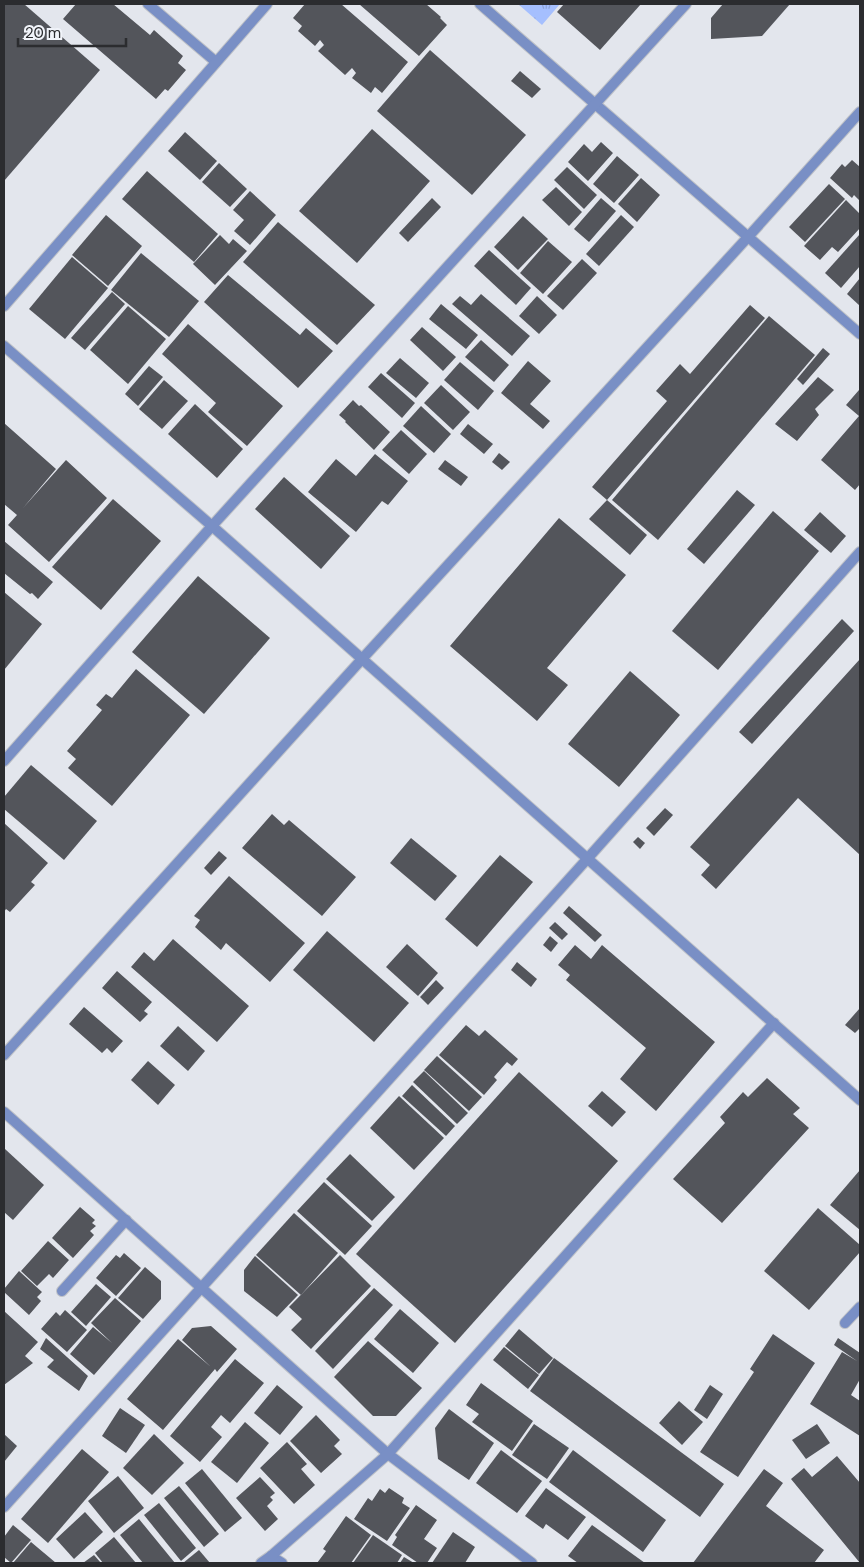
<svg xmlns="http://www.w3.org/2000/svg" width="864" height="1567" font-family="'DM Sans',sans-serif">
<style>
.grass{fill:url(#grass-tufts)}
.building{fill:#53555b}
.lines{fill:none;stroke-linecap:round;stroke-linejoin:round}
.minor-casing{stroke:#bec1c7;stroke-width:12}
.tertiary-casing{stroke:#bec1c7;stroke-width:12}
.minor{stroke:#798fc5;stroke-width:10}
.tertiary{stroke:#798fc5;stroke-width:10}
</style>
<defs>
<pattern id="grass-tufts" width="24" height="20" patternUnits="userSpaceOnUse" patternTransform="scale(1.25)"><rect width="24" height="20" fill="#a5bffe"/><path d="M3 7l-1-3M5 7V3M7 7l1-3M15 17l-1-3M17 17v-4M19 17l1-3" fill="none" stroke="#8ea4da"/></pattern>
</defs>
<rect width="100%" height="100%" fill="#e3e6ed"/>
<polygon class="grass" points="518,4 560,4 542,25"/>
<g class="building">
<polygon points="4,4 24,4 100,70 4,181"/>
<polygon points="76,4 113,4 150,35 154,30 183,56 178,63 186,70 168,91 165,89 156,99 63,19"/>
<polygon points="305,4 341,4 408,62 382,93 375,87 371,93 352,78 356,73 352,68 345,75 318,51 324,45 320,40 315,46 298,31 302,26 293,18"/>
<polygon points="359,4 426,4 441,17 440,18 447,25 419,56"/>
<polygon points="564,4 641,4 600,50 557,12"/>
<polygon points="723,4 790,4 762,36 711,39 711,18"/>
<polygon points="430,50 526,135 472,195 377,111"/>
<polygon points="520,71 541,89 532,98 511,81"/>
<polygon points="372,129 430,181 357,263 299,211"/>
<polygon points="185,132 217,161 200,180 168,151"/>
<polygon points="601,142 613,153 588,181 568,162 584,144 592,152"/>
<polygon points="617,156 639,175 614,203 593,184"/>
<polygon points="852,160 860,167 860,201 854,195 852,198 830,178 842,164 845,167"/>
<polygon points="219,163 247,189 230,207 202,182"/>
<polygon points="567,167 597,195 584,209 554,180"/>
<polygon points="147,171 218,234 194,262 122,199"/>
<polygon points="641,178 660,195 637,222 618,204"/>
<polygon points="829,184 845,199 805,242 789,227"/>
<polygon points="556,187 582,212 569,226 542,200"/>
<polygon points="250,191 276,215 250,245 234,231 244,220 233,210"/>
<polygon points="432,198 441,207 408,242 399,233"/>
<polygon points="601,198 616,211 589,242 574,229"/>
<polygon points="846,200 860,214 860,228 838,252 832,247 820,260 804,246"/>
<polygon points="106,215 142,246 108,286 72,255"/>
<polygon points="621,215 634,227 599,266 586,254"/>
<polygon points="523,216 548,239 518,270 494,247"/>
<polygon points="278,222 375,305 337,345 243,262"/>
<polygon points="860,234 860,266 841,288 825,273"/>
<polygon points="220,235 229,244 233,239 247,251 215,285 193,264"/>
<polygon points="548,241 572,262 543,294 520,273"/>
<polygon points="489,250 531,288 516,305 474,266"/>
<polygon points="141,253 199,301 169,337 111,290"/>
<polygon points="72,257 108,288 65,339 29,309"/>
<polygon points="582,259 597,273 563,310 547,296"/>
<polygon points="228,275 300,335 306,328 333,351 298,388 204,302"/>
<polygon points="860,278 860,306 847,294"/>
<polygon points="112,292 125,304 85,350 71,338"/>
<polygon points="481,294 530,336 512,356 452,304 460,296 471,305"/>
<polygon points="537,296 557,315 539,334 519,316"/>
<polygon points="441,304 478,335 466,349 429,319"/>
<polygon points="750,305 765,318 607,500 592,487 667,401 656,391 680,364 690,374"/>
<polygon points="128,306 166,339 128,384 90,350"/>
<polygon points="769,316 815,355 658,540 612,500"/>
<polygon points="188,324 283,406 247,446 208,412 216,403 162,354"/>
<polygon points="422,327 456,357 443,371 410,340"/>
<polygon points="481,340 509,365 494,382 465,357"/>
<polygon points="823,348 830,354 803,385 797,379"/>
<polygon points="400,358 429,383 416,398 386,373"/>
<polygon points="528,361 551,381 530,404 550,421 543,429 501,393"/>
<polygon points="460,362 494,391 478,410 444,380"/>
<polygon points="149,366 163,377 138,406 125,394"/>
<polygon points="381,373 415,403 402,418 368,387"/>
<polygon points="818,377 834,390 815,409 819,415 797,441 775,424"/>
<polygon points="164,380 188,401 162,429 139,409"/>
<polygon points="441,385 470,412 453,430 424,403"/>
<polygon points="859,390 860,392 860,484 855,490 821,460 859,416 846,405"/>
<polygon points="353,400 359,406 361,405 390,432 374,450 345,422 346,421 339,415"/>
<polygon points="195,404 243,449 217,478 168,434"/>
<polygon points="421,406 451,434 434,453 403,426"/>
<polygon points="4,423 56,469 23,508 66,460 107,498 49,562 8,525 17,515 4,504"/>
<polygon points="468,424 493,444 484,454 460,434"/>
<polygon points="401,430 427,454 409,474 382,450"/>
<polygon points="499,453 510,462 502,470 492,462"/>
<polygon points="375,454 408,481 388,505 382,501 356,532 308,492 336,459 356,476"/>
<polygon points="445,460 468,477 461,486 438,469"/>
<polygon points="284,477 350,536 321,569 255,509"/>
<polygon points="737,490 755,505 704,564 687,549"/>
<polygon points="113,499 161,541 101,610 52,567"/>
<polygon points="607,500 647,535 630,555 589,519"/>
<polygon points="773,511 819,551 718,670 672,631"/>
<polygon points="820,512 846,536 831,553 804,530"/>
<polygon points="559,518 626,575 547,668 568,685 537,721 450,646"/>
<polygon points="4,541 53,582 38,599 32,593 30,594 4,573"/>
<polygon points="198,576 270,638 204,714 132,652"/>
<polygon points="4,592 42,624 4,670"/>
<polygon points="842,619 854,631 752,744 739,732"/>
<polygon points="860,659 860,855 798,798 716,889 701,875 710,865 690,847"/>
<polygon points="136,669 190,715 112,806 68,768 76,759 67,751 102,710 96,705 106,694 112,698"/>
<polygon points="630,671 680,715 619,787 568,744"/>
<polygon points="31,765 97,821 64,860 4,809 4,797"/>
<polygon points="665,808 673,815 654,836 646,828"/>
<polygon points="272,814 284,825 289,820 356,877 322,916 242,848"/>
<polygon points="4,823 48,863 31,882 35,885 10,912 6,909 4,912"/>
<polygon points="638,837 645,843 640,849 633,842"/>
<polygon points="411,838 457,876 435,901 390,863"/>
<polygon points="219,851 227,858 211,875 204,868"/>
<polygon points="500,855 533,882 477,947 445,919"/>
<polygon points="229,876 305,943 270,982 226,943 221,950 195,927 200,920 194,916"/>
<polygon points="569,906 602,935 595,942 563,913"/>
<polygon points="555,922 568,934 562,940 549,928"/>
<polygon points="327,931 409,1003 374,1042 293,970"/>
<polygon points="550,936 558,943 551,952 543,945"/>
<polygon points="173,939 249,1006 217,1042 131,967 144,952 154,961"/>
<polygon points="407,944 438,973 418,996 386,967"/>
<polygon points="575,945 591,959 602,945 715,1042 656,1111 620,1079 646,1048 566,980 570,975 558,965"/>
<polygon points="517,962 537,979 531,987 511,970"/>
<polygon points="117,971 152,1002 144,1011 148,1014 140,1022 102,988"/>
<polygon points="436,980 444,988 428,1005 420,997"/>
<polygon points="84,1007 123,1041 112,1053 107,1048 102,1053 69,1024"/>
<polygon points="860,1008 860,1028 855,1033 845,1025"/>
<polygon points="466,1025 479,1036 485,1030 518,1059 512,1066 507,1062 494,1077 497,1080 484,1095 439,1055"/>
<polygon points="178,1026 205,1051 188,1071 160,1046"/>
<polygon points="437,1056 482,1097 469,1111 424,1070"/>
<polygon points="148,1061 175,1085 158,1105 131,1080"/>
<polygon points="424,1071 468,1113 457,1124 413,1082"/>
<polygon points="519,1072 618,1161 455,1343 356,1254"/>
<polygon points="767,1078 800,1108 793,1114 809,1128 722,1223 673,1179 725,1123 720,1117 743,1092 748,1097"/>
<polygon points="412,1085 455,1126 446,1136 402,1096"/>
<polygon points="602,1091 626,1112 612,1127 588,1106"/>
<polygon points="399,1096 444,1138 414,1170 370,1128"/>
<polygon points="5,1149 44,1185 13,1220 4,1212"/>
<polygon points="350,1154 395,1197 372,1221 326,1179"/>
<polygon points="860,1170 860,1230 830,1205"/>
<polygon points="324,1182 372,1226 345,1255 297,1211"/>
<polygon points="80,1207 95,1220 92,1223 96,1226 90,1231 94,1235 73,1258 52,1238"/>
<polygon points="818,1208 860,1245 860,1252 809,1310 764,1271"/>
<polygon points="294,1213 338,1253 301,1295 256,1255"/>
<polygon points="48,1241 69,1260 53,1278 49,1274 37,1286 21,1271"/>
<polygon points="124,1253 141,1268 116,1296 96,1278 116,1255 120,1258"/>
<polygon points="340,1255 371,1286 311,1349 291,1330 302,1319 289,1307"/>
<polygon points="255,1256 298,1295 277,1317 244,1291 244,1270"/>
<polygon points="145,1267 161,1281 161,1299 143,1319 118,1298"/>
<polygon points="19,1271 42,1292 37,1297 41,1301 29,1315 4,1292 4,1289"/>
<polygon points="96,1284 111,1297 86,1326 71,1312"/>
<polygon points="374,1288 393,1305 333,1369 315,1351"/>
<polygon points="115,1298 141,1321 94,1375 70,1354 93,1327 112,1343 91,1323"/>
<polygon points="400,1309 439,1343 413,1373 374,1339"/>
<polygon points="65,1310 87,1330 67,1352 41,1329 56,1312 60,1316"/>
<polygon points="4,1311 38,1342 25,1356 33,1363 4,1385"/>
<polygon points="211,1326 237,1349 217,1372 215,1369 163,1430 127,1399 178,1339 211,1367 182,1340 192,1328"/>
<polygon points="519,1329 553,1358 539,1374 505,1346"/>
<polygon points="773,1334 815,1363 738,1477 700,1452 754,1372 750,1369"/>
<polygon points="46,1338 88,1376 79,1391 47,1367 54,1360 40,1349"/>
<polygon points="838,1338 860,1353 860,1379 851,1395 860,1401 860,1436 810,1404 842,1352 857,1361 834,1345"/>
<polygon points="368,1341 422,1388 396,1416 373,1416 334,1377"/>
<polygon points="504,1347 539,1375 528,1389 493,1360"/>
<polygon points="554,1358 724,1484 700,1517 530,1391"/>
<polygon points="235,1359 264,1383 230,1423 221,1415 211,1427 222,1437 200,1462 170,1436"/>
<polygon points="481,1383 533,1421 512,1451 472,1422 479,1414 466,1405"/>
<polygon points="277,1385 303,1407 280,1435 254,1413"/>
<polygon points="710,1385 723,1394 707,1419 694,1410"/>
<polygon points="679,1401 703,1422 682,1445 659,1423"/>
<polygon points="120,1408 145,1425 126,1453 102,1436"/>
<polygon points="449,1409 494,1443 469,1480 438,1459 435,1428"/>
<polygon points="316,1415 340,1440 334,1446 342,1454 321,1473 290,1441"/>
<polygon points="245,1422 269,1443 237,1483 211,1462"/>
<polygon points="534,1424 569,1448 547,1479 512,1455"/>
<polygon points="817,1424 830,1443 806,1459 792,1440"/>
<polygon points="4,1434 17,1446 4,1462"/>
<polygon points="154,1434 184,1463 152,1495 123,1468"/>
<polygon points="287,1442 307,1464 301,1469 315,1485 294,1504 260,1468"/>
<polygon points="82,1449 109,1472 48,1543 21,1519"/>
<polygon points="501,1450 542,1481 517,1513 476,1483"/>
<polygon points="573,1450 666,1520 643,1552 549,1482"/>
<polygon points="837,1456 860,1483 860,1563 791,1479 804,1468 812,1477"/>
<polygon points="202,1469 242,1518 225,1532 185,1483"/>
<polygon points="764,1469 783,1483 766,1506 824,1550 814,1563 693,1563"/>
<polygon points="118,1476 144,1508 114,1533 88,1501"/>
<polygon points="260,1477 275,1493 270,1497 273,1500 267,1506 278,1519 265,1531 236,1498"/>
<polygon points="179,1486 219,1534 204,1547 164,1498"/>
<polygon points="389,1488 404,1498 402,1503 410,1508 387,1541 354,1519 368,1498 372,1501 380,1489 385,1493"/>
<polygon points="546,1488 586,1517 568,1540 546,1524 543,1529 525,1516"/>
<polygon points="159,1503 196,1548 181,1561 144,1515"/>
<polygon points="416,1505 437,1520 424,1539 437,1548 427,1563 418,1563 392,1545 397,1537 395,1535"/>
<polygon points="85,1512 103,1532 74,1559 56,1539"/>
<polygon points="346,1516 371,1535 351,1563 317,1563 326,1551 323,1549"/>
<polygon points="139,1519 175,1563 143,1563 120,1535"/>
<polygon points="13,1525 31,1540 11,1563 4,1557 4,1537"/>
<polygon points="592,1525 645,1563 578,1563 568,1556"/>
<polygon points="453,1532 475,1547 465,1563 432,1563"/>
<polygon points="373,1535 402,1555 397,1563 353,1563"/>
<polygon points="114,1537 136,1563 103,1563 95,1553"/>
<polygon points="31,1542 56,1563 13,1563"/>
<polygon points="199,1550 210,1563 183,1563"/>
<polygon points="94,1555 101,1563 83,1563"/>
<polygon points="404,1557 414,1563 400,1563"/>
</g>
<g class="lines">
<g class="minor-casing">
<g id="minor">
<polyline points="148,4 216,62"/>
<polyline points="480,4 860,334"/>
<polyline points="596,103 686,4"/>
<polyline points="4,306 267,4"/>
<polyline points="4,761 212,526"/>
<polyline points="4,1055 362,659 748,237 860,112"/>
<polyline points="4,1112 388,1454 532,1563"/>
<polyline points="62,1291 126,1220"/>
<polyline points="845,1323 860,1307"/>
<polyline points="4,1507 588,858 860,552"/>
<polyline points="271,1556 282,1563"/>
<polyline points="261,1563 271,1556 388,1454 774,1023"/>
</g>
</g>
<g class="tertiary-casing">
<g id="tertiary">
<polyline points="4,346 212,526 860,1100"/>
<polyline points="212,526 596,103"/>
</g>
</g>
<use href="#minor" class="minor"/>
<use href="#tertiary" class="tertiary"/>
</g>
<rect width="864" height="1567" fill="none" stroke="#2b2c2f" stroke-width="10"/>
<path d="M18 38v8h108v-8" fill="none" stroke="#2b2c2f" stroke-width="2.5"/>
<text x="25" y="38" font-size="15" fill="#2b2c2f" stroke="#f1f4fa" stroke-width="4" paint-order="stroke">20 m</text>
</svg>
